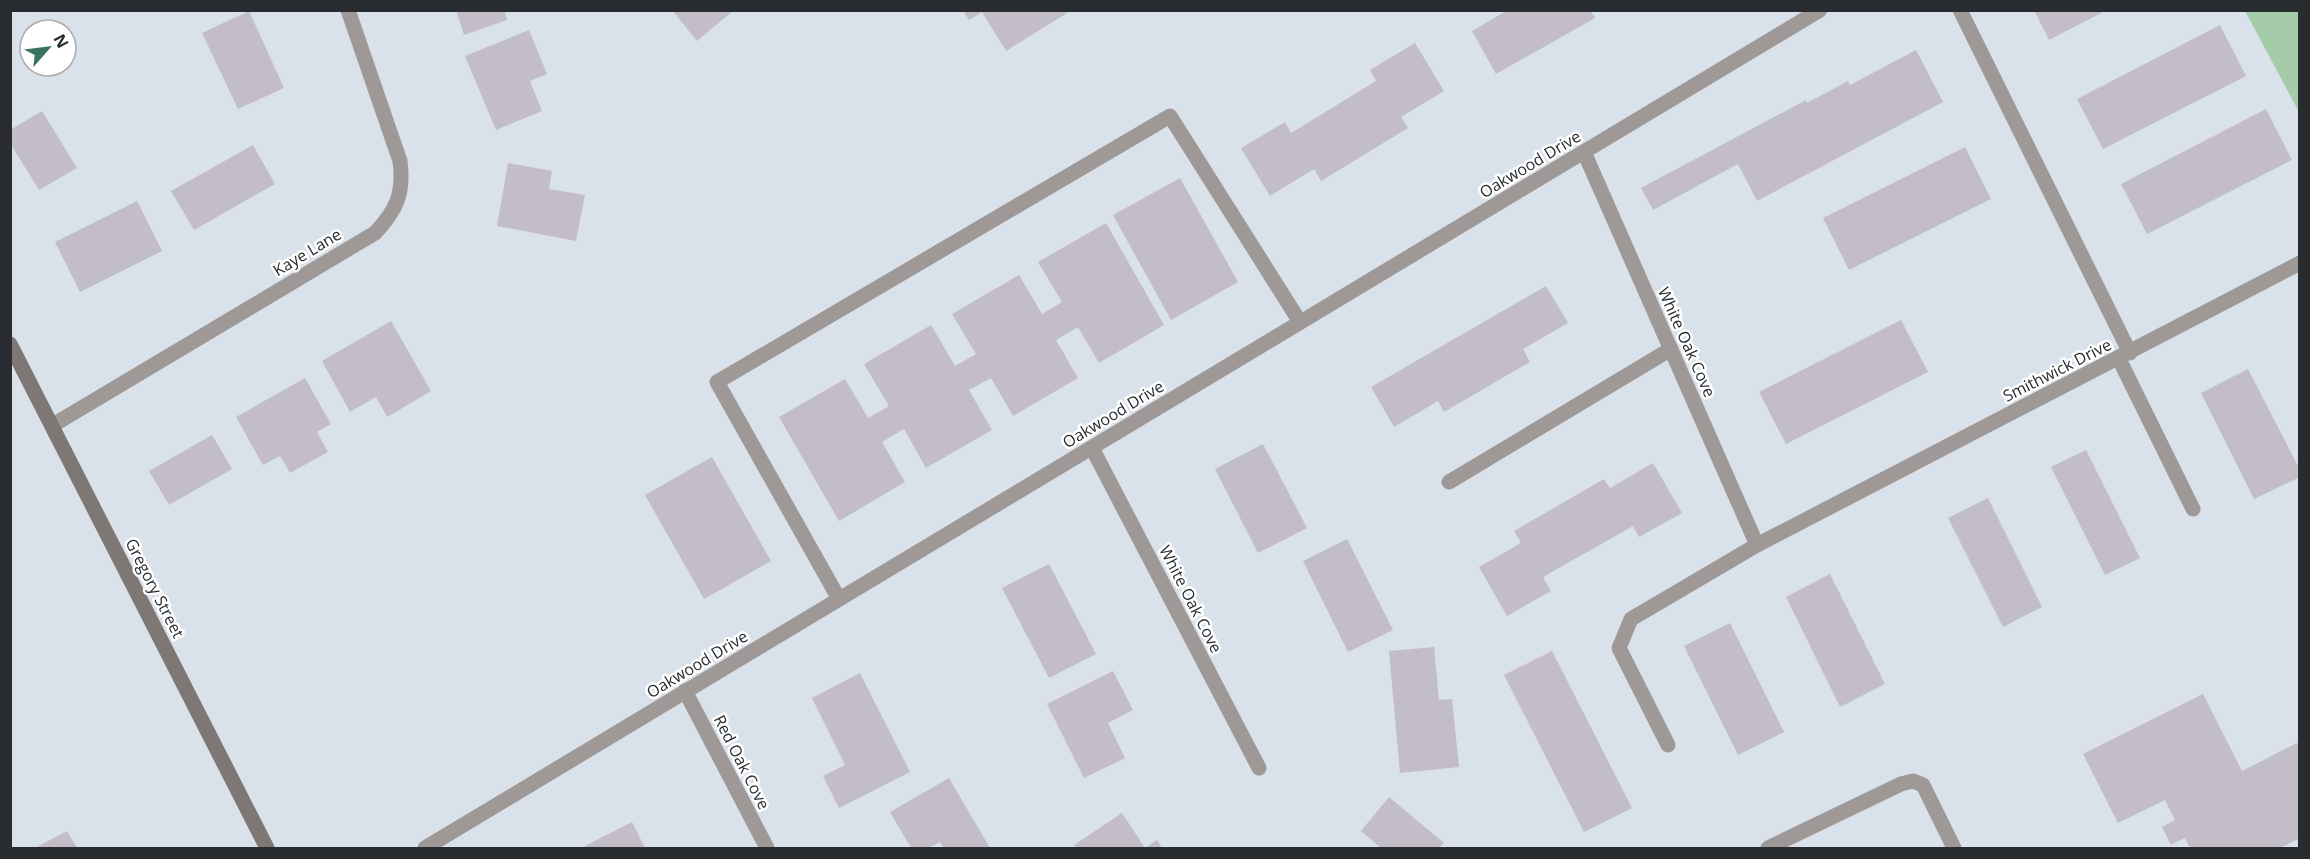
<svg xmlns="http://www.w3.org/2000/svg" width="2310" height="859" font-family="'Open Sans',sans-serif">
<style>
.green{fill:#a5cca9}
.building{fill:#c3bdc8}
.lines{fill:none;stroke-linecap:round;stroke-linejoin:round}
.lane{stroke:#9e9997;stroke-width:15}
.street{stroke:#9e9997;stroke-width:15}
.secondary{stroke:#7f7774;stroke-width:15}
.labels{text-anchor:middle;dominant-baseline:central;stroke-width:5;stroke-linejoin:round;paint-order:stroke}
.street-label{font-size:16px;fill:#282b2f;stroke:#fff}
</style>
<rect width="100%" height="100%" fill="#d9e1eb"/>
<polygon class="green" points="2245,11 2299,11 2299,112"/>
<g class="building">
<polygon points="456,10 504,10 507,20 464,35"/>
<polygon points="672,10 734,10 697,41"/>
<polygon points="963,10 1072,10 1006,51 982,12 969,20"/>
<polygon points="1508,10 1590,10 1595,18 1496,74 1472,31"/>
<polygon points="2034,10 2107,10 2049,40"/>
<polygon points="249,11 284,88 238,109 202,33"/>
<polygon points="2220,25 2246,76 2103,149 2077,99"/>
<polygon points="529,30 547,74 530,81 542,111 496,130 465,56"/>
<polygon points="1415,43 1444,91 1401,117 1408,128 1321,181 1314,169 1270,196 1241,148 1285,122 1291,133 1376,81 1370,70"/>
<polygon points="1916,50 1943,102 1757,201 1738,164 1653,210 1641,188 1806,100 1807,103 1848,81 1850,85"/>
<polygon points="2266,109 2292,160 2147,234 2121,184"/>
<polygon points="42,111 77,168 39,190 10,143 10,130"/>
<polygon points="253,145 275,184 194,230 171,191"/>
<polygon points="1965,147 1991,199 1849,270 1823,218"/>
<polygon points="508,163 552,171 549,189 585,195 576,241 497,226"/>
<polygon points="1180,178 1238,282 1171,320 1113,215"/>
<polygon points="137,201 162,251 80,292 55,242"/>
<polygon points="1106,223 1164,325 1099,363 1078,327 1056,340 1078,378 1013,416 991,378 969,390 992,430 926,468 904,429 882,442 905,482 839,521 779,417 845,379 868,418 889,406 864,364 931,325 955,366 976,354 952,314 1019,275 1042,314 1062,302 1038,262"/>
<polygon points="1546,286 1568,323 1523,349 1530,362 1444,412 1438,401 1394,427 1371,387"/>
<polygon points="1901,320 1928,372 1786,444 1759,392"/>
<polygon points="391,321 431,391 387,417 376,397 350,412 322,361"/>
<polygon points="2248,369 2300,470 2300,477 2254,499 2201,393"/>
<polygon points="305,378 331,424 317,432 328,452 290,473 280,456 263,465 236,417"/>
<polygon points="212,435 232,469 169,505 149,471"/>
<polygon points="1263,444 1307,528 1258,553 1215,469"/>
<polygon points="2086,450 2140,558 2105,575 2051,467"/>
<polygon points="712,457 771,561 704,599 645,495"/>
<polygon points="1653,463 1682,513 1639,537 1633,526 1543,577 1551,591 1507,616 1479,567 1521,543 1514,531 1604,479 1610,488"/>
<polygon points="1988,498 2042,607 2003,627 1948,518"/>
<polygon points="1347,539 1393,630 1348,652 1303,561"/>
<polygon points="1049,564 1096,654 1049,678 1002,588"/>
<polygon points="1830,574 1885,684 1840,707 1786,597"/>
<polygon points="1730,623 1784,732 1738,755 1684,646"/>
<polygon points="1434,647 1439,700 1452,699 1459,767 1400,773 1389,651"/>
<polygon points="1552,651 1632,808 1584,832 1504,675"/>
<polygon points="1113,671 1133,710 1108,723 1125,758 1084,778 1047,704"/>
<polygon points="860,673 910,772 839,808 823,776 845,765 812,698"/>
<polygon points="2203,694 2242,771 2297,743 2300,748 2300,838 2280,848 2190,848 2185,838 2171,845 2162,827 2175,820 2165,800 2118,823 2083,754"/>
<polygon points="949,778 990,848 944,848 940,842 928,848 911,848 890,812"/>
<polygon points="1389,797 1444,843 1439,848 1381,848 1361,831"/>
<polygon points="1122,813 1145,848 1157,840 1162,848 1077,848 1074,845"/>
<polygon points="632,822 645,848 583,848 583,847"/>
<polygon points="67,831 77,848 35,848"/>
</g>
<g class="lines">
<g class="lane">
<polyline points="2119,359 2193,509"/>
<polyline points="1449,482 1671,349"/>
<polyline points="839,599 717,382 1170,116 1300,322"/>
<polyline points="1668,745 1619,648 1631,619 1757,545"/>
<polyline points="1768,848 1901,784 1913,781 1923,785 1954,848"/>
</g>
<g class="street">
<polyline points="1960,10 2130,353"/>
<polyline points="1584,152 1757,545 2300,263"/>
<path d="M53 425 375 233C397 210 404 193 400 161L348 10"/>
<polyline points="1092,448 1259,768"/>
<polyline points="685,691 767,848"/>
<polyline points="425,848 1820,10"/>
</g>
<polyline class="secondary" points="10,344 267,848"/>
</g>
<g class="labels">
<g class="street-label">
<text transform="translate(1530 164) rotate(-31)">Oakwood Drive</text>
<text transform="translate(307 252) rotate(-31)">Kaye Lane</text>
<text transform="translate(1687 342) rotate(66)">White Oak Cove</text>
<text transform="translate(2057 370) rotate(-27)">Smithwick Drive</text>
<text transform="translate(1113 414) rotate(-31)">Oakwood Drive</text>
<text transform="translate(155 588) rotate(63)">Gregory Street</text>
<text transform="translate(1191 599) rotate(63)">White Oak Cove</text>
<text transform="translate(697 664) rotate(-31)">Oakwood Drive</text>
<text transform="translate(742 762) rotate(63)">Red Oak Cove</text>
</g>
</g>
<rect width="2310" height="859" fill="none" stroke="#282b2f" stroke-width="24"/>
<g transform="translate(48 48) rotate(62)"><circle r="28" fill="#ffffff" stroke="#a9aaac" stroke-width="1.5"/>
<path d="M0-4.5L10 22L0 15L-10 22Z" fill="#387560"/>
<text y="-9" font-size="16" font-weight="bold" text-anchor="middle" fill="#282b2f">N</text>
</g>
</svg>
